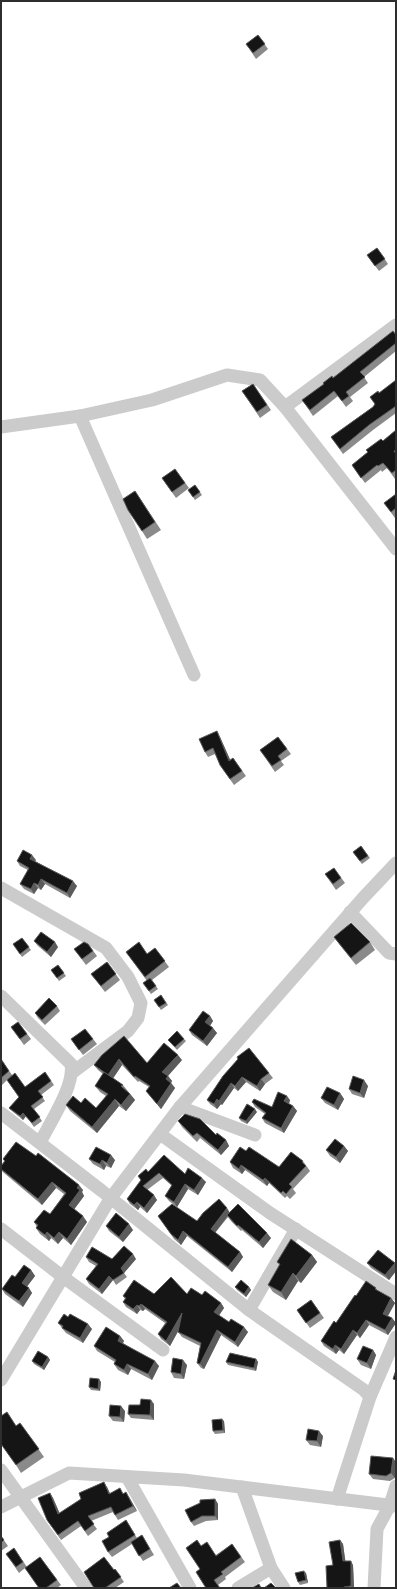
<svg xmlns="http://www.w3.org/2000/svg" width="397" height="1589" font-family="Commissioner,sans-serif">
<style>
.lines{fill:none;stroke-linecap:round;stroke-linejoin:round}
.street{stroke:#cbcbcb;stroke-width:13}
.wall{fill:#8a8a8a}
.shaded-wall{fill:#5b5b5b}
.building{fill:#151515;stroke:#5b5b5b}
</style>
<rect width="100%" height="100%" fill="#fff"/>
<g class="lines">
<g class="street">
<polyline points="396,325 285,407 396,549"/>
<polyline points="80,416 194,675"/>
<polyline points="1,427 80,416 152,400 227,375 260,380 285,407"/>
<polyline points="1,888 106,948 128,977 141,1003 138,1018 128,1031 73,1072"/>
<polyline points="350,912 389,953 396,954"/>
<path d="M1 996 71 1064C75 1086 50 1122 40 1143"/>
<polyline points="180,1107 255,1135"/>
<polyline points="1,1113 102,1191 249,1310 364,1390 370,1397 337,1499"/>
<polyline points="160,1134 270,1213 396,1294"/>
<polyline points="1,1229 63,1277 163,1350"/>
<polyline points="249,1310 296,1229"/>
<polyline points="1,1380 110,1199 180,1107 363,898 396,863"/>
<polyline points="370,1397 396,1337"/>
<polyline points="1,1470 86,1588"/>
<polyline points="127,1477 190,1588"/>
<polyline points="242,1487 271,1568 284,1588"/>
<polyline points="1,1507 69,1473 184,1480 396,1506"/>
<polyline points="238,1588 271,1568"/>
<polyline points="374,1588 377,1529 390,1505 396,1486"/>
</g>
</g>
<g class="wall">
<polygon points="258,35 268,49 256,59 246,44"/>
<polygon points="377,248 388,264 379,271 367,255"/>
<polygon points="396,335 396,351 364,377 368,383 350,397 353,401 346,407 338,396 313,416 302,400 333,378"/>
<polygon points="396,380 396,413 373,430 343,454 331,437 373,407"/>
<polygon points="253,384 271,410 260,418 242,391"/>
<polygon points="396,430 396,478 395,479 387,468 382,472 381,470 365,483 352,465"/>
<polygon points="175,469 189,488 176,498 162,478"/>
<polygon points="195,485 202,495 195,500 188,490"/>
<polygon points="135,491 161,530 147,539 142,531"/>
<polygon points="396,494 396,517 395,518 384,503"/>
<polygon points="220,737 230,760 233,758 246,776 234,785 220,765 215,754 208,757 205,752"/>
<polygon points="278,737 291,754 281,761 284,765 275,772 260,750"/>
<polygon points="361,846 370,858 362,864 353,852"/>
<polygon points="36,860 35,861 77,886 70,898 45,884 41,890 38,888 34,894 24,889 20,884 28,870 20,866 17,861"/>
<polygon points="334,868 345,883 336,890 325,874"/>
<polygon points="334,937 370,942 375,950 356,965 339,944"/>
<polygon points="22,938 31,950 22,957 13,944"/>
<polygon points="34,941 58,947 51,957 38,946"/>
<polygon points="88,944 97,956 86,965 74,949"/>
<polygon points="155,948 169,967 152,980 158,989 151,994 143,983 147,981 126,952 147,954"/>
<polygon points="107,962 120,980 105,992 91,974"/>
<polygon points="58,965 66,976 59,981 51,970"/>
<polygon points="161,995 168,1005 161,1010 154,1000"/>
<polygon points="57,1006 60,1011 45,1025 38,1018 35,1013"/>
<polygon points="210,1016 213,1021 210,1026 217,1033 207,1046 192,1035 189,1030"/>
<polygon points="18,1022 31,1039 24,1045 11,1027"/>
<polygon points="71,1039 93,1039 97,1044 83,1055"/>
<polygon points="184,1039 186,1041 177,1050 168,1040"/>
<polygon points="102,1055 147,1063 182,1060 168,1076 172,1081 171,1083 175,1088 161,1109 146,1091 149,1087 139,1081 138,1082 122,1065 113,1078 123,1085 135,1100 126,1111 119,1106 97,1133 70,1111 66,1105 81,1103 96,1108 106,1096 100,1092 95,1086 103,1074 98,1070 94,1065"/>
<polygon points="1,1059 12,1075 25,1087 45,1072 54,1085 41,1095 45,1101 34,1109 42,1121 34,1127 26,1116 23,1120 12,1111 9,1108 19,1097 7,1080 1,1086"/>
<polygon points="269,1073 273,1078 265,1084 260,1091 246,1082 238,1091 234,1088 222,1105 221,1104 217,1109 210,1104 207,1100 223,1076"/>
<polygon points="368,1086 364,1098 352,1094 349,1089"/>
<polygon points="340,1093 344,1099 338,1110 325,1103 321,1098"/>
<polygon points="290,1100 289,1104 293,1106 297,1111 284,1133 265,1123 262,1118 265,1114 255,1107 252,1102 272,1107"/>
<polygon points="257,1112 247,1124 241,1121 239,1118"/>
<polygon points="178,1121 226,1140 229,1146 221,1155 200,1138 197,1142 182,1127"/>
<polygon points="344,1146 348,1151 340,1163 330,1156 326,1150"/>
<polygon points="246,1151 279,1167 303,1161 310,1171 293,1189 296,1193 290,1199 287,1196 285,1198 269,1183 267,1186 245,1170 242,1174 233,1168 230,1162"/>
<polygon points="3,1159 83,1190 82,1192 84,1196 74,1209 87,1222 71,1245 63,1238 58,1244 51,1238 49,1241 40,1234 36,1228 37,1227 34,1222 50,1214 64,1194 56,1188 42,1205 4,1173 1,1170 1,1166 4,1161"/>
<polygon points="89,1159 115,1160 111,1168 106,1166 104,1170 93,1164"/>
<polygon points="148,1172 185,1174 206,1182 198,1195 188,1189 177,1207 169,1201 165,1196 172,1186 163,1178 147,1190 157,1200 147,1213 140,1207 138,1210 130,1204 127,1199"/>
<polygon points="230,1212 271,1238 263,1248 242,1230 241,1231 231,1221 228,1217 215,1233 240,1252 243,1257 232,1272 187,1236 181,1245 174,1239 158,1216 197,1221"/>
<polygon points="106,1226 133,1230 123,1242 109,1231"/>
<polygon points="312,1255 317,1262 301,1283 298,1281 286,1300 273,1292 268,1285 280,1266 277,1262"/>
<polygon points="86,1257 112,1259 136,1259 124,1273 127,1277 116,1285 113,1280 102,1294 89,1284 86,1279 96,1266 89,1262"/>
<polygon points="367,1263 395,1263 396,1265 396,1271 389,1280 371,1268"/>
<polygon points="31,1270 35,1276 27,1286 32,1293 23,1307 5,1294 2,1289 15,1277"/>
<polygon points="235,1287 249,1287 251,1290 246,1297 237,1290"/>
<polygon points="376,1288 377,1290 391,1298 395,1303 388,1316 392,1318 396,1323 388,1335 369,1325 360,1338 357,1335 344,1354 339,1350 336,1354 324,1346 321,1341 336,1323 356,1296"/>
<polygon points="154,1294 187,1294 202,1295 221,1303 224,1308 219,1315 229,1322 248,1332 238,1347 221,1335 204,1369 201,1368 197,1363 200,1346 182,1337 178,1332 179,1330 170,1346 161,1339 158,1334 165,1323 145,1309 143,1311 140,1310 137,1314 126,1307 123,1302 125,1299 123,1296"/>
<polygon points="311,1300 324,1318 310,1328 297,1310"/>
<polygon points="68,1317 92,1329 83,1343 66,1333 58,1323"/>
<polygon points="120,1336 124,1341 123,1343 159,1366 152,1380 131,1369 128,1375 118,1370 114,1364 115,1362 97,1351 94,1346"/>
<polygon points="373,1350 376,1355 371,1369 361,1365 357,1359"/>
<polygon points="48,1357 50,1360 44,1370 34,1364 32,1361"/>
<polygon points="256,1359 258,1362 256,1371 228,1365 226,1362"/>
<polygon points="187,1365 184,1379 174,1378 171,1372"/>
<polygon points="101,1382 100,1391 91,1390 89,1387"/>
<polygon points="154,1404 154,1420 131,1418 128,1414 140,1405"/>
<polygon points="125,1411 124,1422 113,1421 109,1416"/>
<polygon points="224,1421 225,1433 215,1434 213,1431"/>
<polygon points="20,1423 44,1457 21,1473 16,1465 16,1426"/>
<polygon points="323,1436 321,1447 310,1445 306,1440"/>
<polygon points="393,1458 395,1478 390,1481 373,1479 369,1474"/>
<polygon points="107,1487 110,1493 124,1493 129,1497 137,1511 118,1520 113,1512 91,1521 97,1529 88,1536 81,1526 61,1540 47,1520 50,1493 53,1498 60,1514"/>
<polygon points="215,1499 218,1504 218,1520 206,1521 194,1526 191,1522"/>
<polygon points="126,1520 137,1538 142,1535 154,1555 143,1561 132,1544 112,1557 108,1552 109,1537"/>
<polygon points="1,1536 8,1546 1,1551"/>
<polygon points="340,1540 343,1544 345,1561 353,1565 354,1588 327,1588 333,1565"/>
<polygon points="232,1544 245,1562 225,1577 226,1579 218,1585 200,1569 201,1546 216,1555"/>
<polygon points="14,1548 27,1567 40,1557 61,1585 57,1588 39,1588 25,1568 19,1573 6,1554"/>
<polygon points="115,1569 124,1582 115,1588 94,1588"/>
<polygon points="306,1573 308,1583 300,1585 298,1582"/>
</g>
<g class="shaded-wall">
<polygon points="217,731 220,737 233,766 229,761"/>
<polygon points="32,855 36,860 33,864 30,859"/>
<polygon points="41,879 45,884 41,890 38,885"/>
<polygon points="73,881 77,886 70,898 67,893"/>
<polygon points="34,883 38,888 34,894 31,889"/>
<polygon points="55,942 58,947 51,957 47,952"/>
<polygon points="210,1016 213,1021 209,1027 205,1022"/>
<polygon points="213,1028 217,1033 207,1046 203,1041"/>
<polygon points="178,1055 182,1060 166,1078 162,1072"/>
<polygon points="119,1059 122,1065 112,1080 108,1075"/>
<polygon points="168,1076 172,1081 170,1085 166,1079"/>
<polygon points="242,1077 246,1082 238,1091 235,1086"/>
<polygon points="261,1079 265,1084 260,1091 257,1086"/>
<polygon points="364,1080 368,1086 364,1098 360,1093"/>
<polygon points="171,1083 175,1088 161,1109 157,1104"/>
<polygon points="231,1083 234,1088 222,1105 219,1101"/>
<polygon points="340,1093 344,1099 338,1110 334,1105"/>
<polygon points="130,1094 135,1100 126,1111 121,1105"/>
<polygon points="287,1096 290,1100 288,1106 284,1101"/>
<polygon points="115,1099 119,1106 97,1133 92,1127"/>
<polygon points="217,1099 221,1104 217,1109 214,1104"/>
<polygon points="293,1106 297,1111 284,1133 281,1128"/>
<polygon points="255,1109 257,1112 247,1124 246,1121"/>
<polygon points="23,1113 26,1116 23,1120 20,1116"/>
<polygon points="226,1140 229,1146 221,1155 218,1150"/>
<polygon points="344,1146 348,1151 340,1163 336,1157"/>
<polygon points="111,1155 115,1160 111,1168 107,1163"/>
<polygon points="102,1160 106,1166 104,1170 100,1164"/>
<polygon points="241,1165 245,1170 242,1174 239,1169"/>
<polygon points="202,1178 206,1182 198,1195 194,1190"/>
<polygon points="265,1178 269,1183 267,1186 263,1180"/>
<polygon points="52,1182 56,1188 42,1205 38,1199"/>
<polygon points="185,1184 188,1189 177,1207 174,1202"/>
<polygon points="79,1185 83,1190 82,1192 84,1196 73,1211 69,1205 77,1188"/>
<polygon points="154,1195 157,1200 147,1213 144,1208"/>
<polygon points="137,1202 140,1207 138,1210 134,1205"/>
<polygon points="227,1208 230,1213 214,1234 211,1229"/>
<polygon points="83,1216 87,1222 71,1245 67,1239"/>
<polygon points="129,1224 133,1230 123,1242 119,1237"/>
<polygon points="183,1231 187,1236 181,1245 178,1240"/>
<polygon points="47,1232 51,1238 49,1241 45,1235"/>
<polygon points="59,1232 63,1238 58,1244 54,1238"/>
<polygon points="267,1233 271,1238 263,1248 259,1242"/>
<polygon points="240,1252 243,1257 232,1272 228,1267"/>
<polygon points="133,1254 136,1259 124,1273 121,1268"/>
<polygon points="312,1255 317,1262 301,1283 296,1276"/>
<polygon points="395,1263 396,1265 396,1271 389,1280 385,1275"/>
<polygon points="31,1270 35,1276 26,1288 22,1283"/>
<polygon points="293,1273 298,1281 286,1300 281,1292"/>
<polygon points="109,1276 113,1280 102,1294 99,1289"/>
<polygon points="249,1287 251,1290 246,1297 244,1294"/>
<polygon points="29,1288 32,1293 23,1307 19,1301"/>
<polygon points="391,1298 395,1303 386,1319 383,1314"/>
<polygon points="221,1303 224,1308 218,1317 214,1312"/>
<polygon points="141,1304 145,1309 143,1311 139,1306"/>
<polygon points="137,1305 140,1310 137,1314 133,1309"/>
<polygon points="182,1313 185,1318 170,1346 166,1341"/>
<polygon points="392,1318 396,1323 388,1335 385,1330"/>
<polygon points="366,1320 369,1325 360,1338 357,1333"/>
<polygon points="88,1324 92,1329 83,1343 80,1338"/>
<polygon points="244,1327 248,1332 238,1347 235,1342"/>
<polygon points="217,1330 221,1335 204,1369 200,1364"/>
<polygon points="353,1330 357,1335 344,1354 341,1349"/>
<polygon points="120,1336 124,1341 121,1346 118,1341"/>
<polygon points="335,1345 339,1350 336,1354 333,1349"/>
<polygon points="373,1350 376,1355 371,1369 367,1363"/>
<polygon points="48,1357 50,1360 44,1370 42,1367"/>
<polygon points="256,1359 258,1362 256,1371 254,1368"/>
<polygon points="183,1360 187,1365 184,1379 181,1374"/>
<polygon points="155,1361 159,1366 152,1380 148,1374"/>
<polygon points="127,1364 131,1369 128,1375 124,1370"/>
<polygon points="99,1379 101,1382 100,1391 98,1389"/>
<polygon points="151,1400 154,1404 154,1420 150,1415"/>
<polygon points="121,1406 125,1411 124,1422 120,1417"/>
<polygon points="222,1419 224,1421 225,1433 223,1430"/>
<polygon points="319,1431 323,1436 321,1447 317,1441"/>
<polygon points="393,1458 396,1462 395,1478 391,1473"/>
<polygon points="104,1482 107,1487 112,1499 109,1494"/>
<polygon points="126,1492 129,1497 137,1511 133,1506"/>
<polygon points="50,1493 53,1498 62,1519 58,1514"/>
<polygon points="215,1499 218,1504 218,1520 215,1516"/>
<polygon points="340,1540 343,1544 346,1565 343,1561"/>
<polygon points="351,1561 353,1565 354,1588 352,1588 351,1586"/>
<polygon points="304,1571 306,1573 308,1583 306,1580"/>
</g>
<g class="building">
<polygon points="258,35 265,44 253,53 246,44"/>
<polygon points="377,248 385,259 375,266 367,255"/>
<polygon points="393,331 396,335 396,343 360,372 365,377 346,392 349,396 342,401 334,391 310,410 302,400 324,384 323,383 332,376 333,378"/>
<polygon points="396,380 396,406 369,425 340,449 331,437 373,407 375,404 370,397 378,391 379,393"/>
<polygon points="253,384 267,405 257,412 242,391"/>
<polygon points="396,430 396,450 394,451 396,454 396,470 392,473 383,463 378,466 377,465 361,478 352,465 368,452 366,450 381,439 383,441"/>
<polygon points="175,469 185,483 172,492 162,478"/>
<polygon points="195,485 200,492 193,497 188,490"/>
<polygon points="135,491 155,522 142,531 128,510 123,499"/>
<polygon points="396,494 396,508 391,512 384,503"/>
<polygon points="217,731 229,761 233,758 242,771 230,779 220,765 213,748 205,752 199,739"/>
<polygon points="278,737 287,749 278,756 281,760 272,766 260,750"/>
<polygon points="361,846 368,856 360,861 353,852"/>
<polygon points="23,850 32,855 30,859 73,881 67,893 41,879 38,885 34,883 31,889 20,884 29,868 17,861"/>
<polygon points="334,868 341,878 333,884 325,874"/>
<polygon points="351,923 370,942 351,958 334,937"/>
<polygon points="41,932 55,942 47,952 34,941"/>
<polygon points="22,938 29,947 20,954 13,944"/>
<polygon points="84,942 88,944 93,951 82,959 74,949"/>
<polygon points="139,942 147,954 155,948 165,961 145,977 126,952"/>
<polygon points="107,962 116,974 101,986 91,974"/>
<polygon points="58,965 64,973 57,978 51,970"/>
<polygon points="150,978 156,986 149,991 143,983"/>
<polygon points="161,995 166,1003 159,1007 154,1000"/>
<polygon points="49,998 57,1006 42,1020 35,1013"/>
<polygon points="203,1011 210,1016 205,1022 213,1028 203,1041 189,1030"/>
<polygon points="18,1022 27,1034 20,1039 11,1027"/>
<polygon points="85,1029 93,1039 79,1050 71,1039"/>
<polygon points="177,1031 184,1039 175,1047 168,1040"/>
<polygon points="124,1036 147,1063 164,1043 178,1055 162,1072 168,1076 166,1079 171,1083 157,1104 146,1091 150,1086 135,1076 134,1077 119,1059 108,1075 94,1065 102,1055"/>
<polygon points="249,1048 269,1073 261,1079 257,1086 242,1077 235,1086 231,1083 219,1101 217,1099 214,1104 207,1100 223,1076 238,1059 237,1057"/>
<polygon points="1,1059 9,1071 1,1078"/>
<polygon points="45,1072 51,1081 38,1091 43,1097 31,1106 40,1117 32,1123 23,1113 20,1116 9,1108 19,1097 7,1080 15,1073 25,1087"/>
<polygon points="104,1072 123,1085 121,1086 130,1094 121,1105 115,1099 92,1127 66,1105 73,1096 81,1103 85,1098 96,1108 108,1094 95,1086"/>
<polygon points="353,1076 364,1080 360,1093 349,1089"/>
<polygon points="327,1087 340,1093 334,1105 321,1098"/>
<polygon points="278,1092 287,1096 284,1101 293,1106 281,1128 262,1118 266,1113 252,1102 254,1099 272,1107"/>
<polygon points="247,1104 255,1109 246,1121 239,1118"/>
<polygon points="185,1114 200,1119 216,1135 217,1133 226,1140 218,1150 197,1133 193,1136 178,1121"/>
<polygon points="335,1139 344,1146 336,1157 326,1150"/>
<polygon points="16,1142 36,1156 38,1153 79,1185 77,1188 80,1190 69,1205 83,1216 67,1239 59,1232 54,1238 47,1232 45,1235 36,1228 38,1225 34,1222 44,1210 50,1214 66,1193 52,1182 38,1199 1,1169 1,1166 5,1161 3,1159"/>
<polygon points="96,1147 111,1155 107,1163 102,1160 100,1164 89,1159"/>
<polygon points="240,1147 246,1151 249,1147 279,1167 291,1152 303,1161 302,1162 306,1166 289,1184 292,1187 286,1194 283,1191 281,1193 265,1178 263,1180 241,1165 239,1169 230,1162"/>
<polygon points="164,1155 185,1174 188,1168 202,1178 194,1190 185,1184 174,1202 165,1196 172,1185 159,1173 143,1186 154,1195 144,1208 137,1202 134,1205 127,1199 141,1180 138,1176 146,1169 148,1172"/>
<polygon points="219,1199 227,1208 211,1229 240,1252 228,1267 183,1231 178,1240 171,1234 158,1216 172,1204 197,1221 203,1213"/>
<polygon points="238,1204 267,1233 259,1242 238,1225 237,1226 227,1215"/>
<polygon points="116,1213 129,1224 119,1237 106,1226"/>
<polygon points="291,1239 312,1255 296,1276 293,1273 281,1292 268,1285 280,1264 277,1262"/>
<polygon points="124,1246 133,1254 121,1268 124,1273 113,1280 109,1276 99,1289 86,1279 98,1264 86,1257 92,1247 112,1259"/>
<polygon points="378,1250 395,1263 385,1275 367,1263"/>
<polygon points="24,1265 31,1270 22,1283 29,1288 19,1301 2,1289 12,1275 15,1277"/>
<polygon points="171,1277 187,1294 191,1288 202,1295 205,1291 221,1303 214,1312 229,1322 231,1319 244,1327 235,1342 217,1330 200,1364 197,1363 201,1343 178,1332 182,1313 166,1341 158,1334 167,1322 141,1304 139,1306 137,1305 133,1309 123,1302 126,1298 123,1296 134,1280 154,1294"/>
<polygon points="241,1280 249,1287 244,1294 235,1287"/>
<polygon points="366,1281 376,1288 375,1289 391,1298 383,1314 392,1318 385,1330 366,1320 357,1333 353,1330 341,1349 335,1345 333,1349 321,1341 334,1321 336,1323 355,1295 356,1296"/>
<polygon points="311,1300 320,1313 306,1323 297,1310"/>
<polygon points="64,1314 68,1317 70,1314 88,1324 80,1338 62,1328 63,1326 58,1323"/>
<polygon points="106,1327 120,1336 118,1341 155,1361 148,1374 127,1364 124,1370 114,1364 116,1360 94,1346"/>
<polygon points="363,1346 373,1350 367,1363 357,1359"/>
<polygon points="38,1351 48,1357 42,1367 32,1361"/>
<polygon points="230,1353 256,1359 254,1368 226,1362"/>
<polygon points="173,1358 183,1360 181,1374 171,1372"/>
<polygon points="396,1370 396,1380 393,1379"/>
<polygon points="90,1378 99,1379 98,1389 89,1387"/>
<polygon points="141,1399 151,1400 150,1415 128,1414 129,1405 140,1405"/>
<polygon points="110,1405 121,1406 120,1417 109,1416"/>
<polygon points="7,1412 16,1426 20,1423 39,1449 16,1465 1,1444 1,1416"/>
<polygon points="222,1419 223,1430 213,1431 212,1420"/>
<polygon points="308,1429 319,1431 317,1441 306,1440"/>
<polygon points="371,1456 393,1458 391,1473 386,1476 369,1474"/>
<polygon points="104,1482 109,1494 120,1488 123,1494 126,1492 133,1506 115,1515 111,1507 88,1516 94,1524 85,1531 78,1521 58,1535 47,1520 38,1498 50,1493 58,1514 81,1499 79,1493"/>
<polygon points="215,1499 215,1516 202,1516 191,1522 185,1510 200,1503 200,1500"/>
<polygon points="126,1520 135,1535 108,1552 102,1541 109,1537 107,1533"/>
<polygon points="142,1535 150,1549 139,1556 131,1542"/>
<polygon points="1,1536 4,1540 1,1543"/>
<polygon points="197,1540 201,1546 207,1542 216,1556 232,1544 241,1557 221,1572 223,1574 214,1580 220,1588 206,1588 196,1572 200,1569 186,1548"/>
<polygon points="340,1540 343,1561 351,1561 351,1586 344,1587 344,1588 327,1588 326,1566 333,1565 329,1542"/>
<polygon points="14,1548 23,1562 16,1567 6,1554"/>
<polygon points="40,1557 57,1580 46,1588 39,1588 25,1568"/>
<polygon points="104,1557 114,1570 115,1569 121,1577 105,1588 94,1588 84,1572"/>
<polygon points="304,1571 306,1580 298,1582 295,1573"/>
<polygon points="177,1583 181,1588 169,1588"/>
<polygon points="271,1583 276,1588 264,1588"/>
<polygon points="259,1584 261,1588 252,1588"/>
</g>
<rect width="397" height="1589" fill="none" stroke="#2e2e2e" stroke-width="4"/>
</svg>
